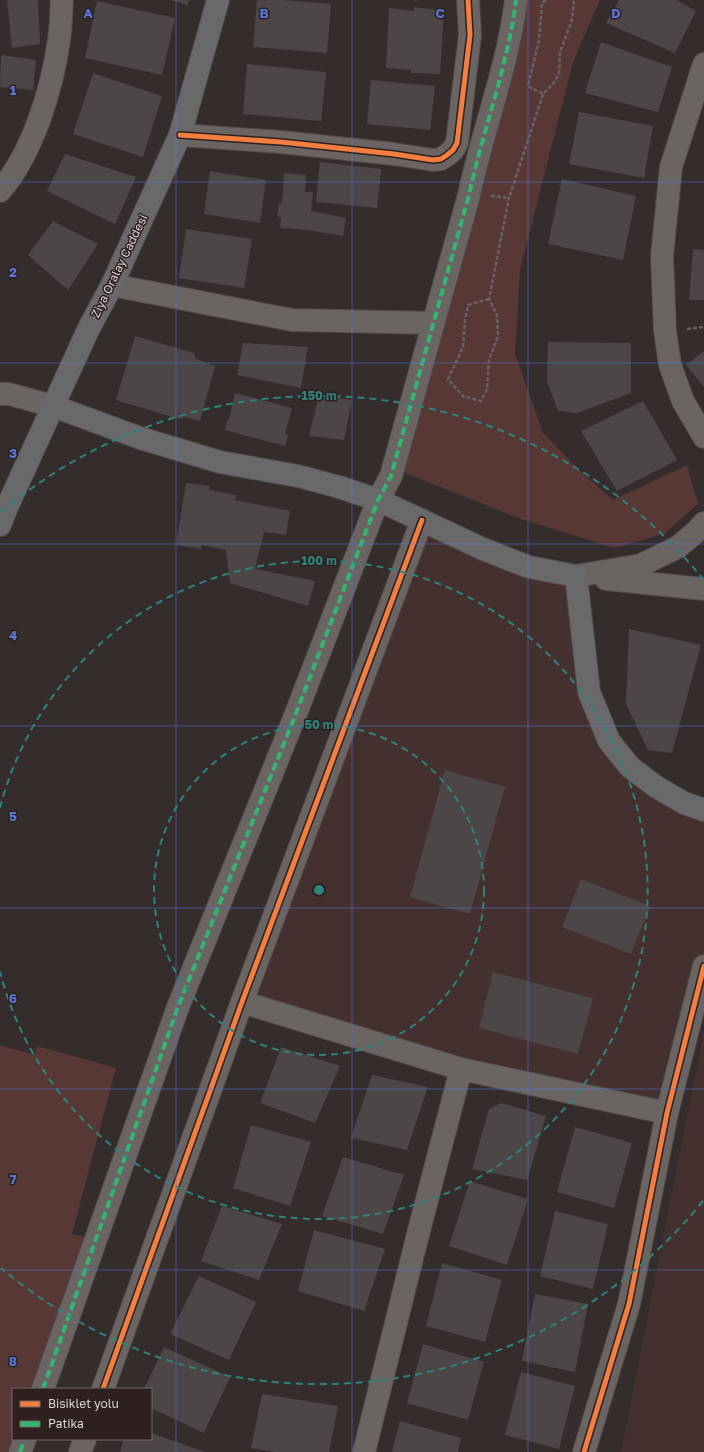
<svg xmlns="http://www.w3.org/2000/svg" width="704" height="1452" font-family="'Golos Text',sans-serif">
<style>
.built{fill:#43302f}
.green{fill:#573835}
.building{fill:#4c4646}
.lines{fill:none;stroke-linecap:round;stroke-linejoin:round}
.minor-casing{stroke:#524b4a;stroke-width:24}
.major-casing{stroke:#524b4a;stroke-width:24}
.path{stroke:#686362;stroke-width:2.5;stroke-dasharray:4 2;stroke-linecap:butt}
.minor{stroke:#6a6463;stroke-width:22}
.major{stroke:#696969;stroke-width:22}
.quiet{stroke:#33b770;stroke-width:4;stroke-dasharray:8 4;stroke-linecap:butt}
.cycleway-casing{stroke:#2d201f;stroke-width:8}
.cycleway{stroke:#f27e40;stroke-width:5}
.grid{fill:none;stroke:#5776d7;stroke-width:1;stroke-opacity:0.55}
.ring{fill:none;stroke:#2e847d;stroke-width:2;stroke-dasharray:7 5}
.labels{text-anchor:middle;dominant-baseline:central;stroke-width:3;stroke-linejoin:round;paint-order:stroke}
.street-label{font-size:12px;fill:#ded5d4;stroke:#2d201f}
.grid-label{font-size:13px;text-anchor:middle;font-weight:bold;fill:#5776d7;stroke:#2d201f;stroke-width:3;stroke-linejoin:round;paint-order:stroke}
.centre{fill:#2e847d;stroke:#2d201f;stroke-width:2}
.ring-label{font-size:12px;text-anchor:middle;font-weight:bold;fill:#2e847d;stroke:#2d201f;stroke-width:3;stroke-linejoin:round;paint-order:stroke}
</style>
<rect width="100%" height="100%" fill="#342d2c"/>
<g class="built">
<polygon points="422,520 576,576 609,741 704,810 704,966 667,1113 242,1002"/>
<polygon points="704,1029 704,1452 621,1452"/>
</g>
<g class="green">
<polygon points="524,0 600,0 573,62 520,270 515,354 543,433 582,473 613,500 687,465 698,504 664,534 614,548 521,519 400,471"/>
<polygon points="0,1045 35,1055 37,1046 116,1068 72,1234 96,1240 43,1389 13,1389 13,1439 25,1439 20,1452 0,1452"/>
</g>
<g class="building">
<polygon points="7,0 38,0 40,44 12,48"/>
<polygon points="170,0 189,0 188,5"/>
<polygon points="257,0 282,0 331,4 327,53 253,47"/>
<polygon points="619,0 676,0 696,11 675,53 606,23"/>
<polygon points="97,1 175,18 162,75 85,58"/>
<polygon points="414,7 444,11 440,74 411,73 411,70 386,68 389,8 414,11"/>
<polygon points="601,42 672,67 658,112 585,93"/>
<polygon points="1,55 36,60 33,90 0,87"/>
<polygon points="247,64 326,72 321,121 243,114"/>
<polygon points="93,73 162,96 143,157 73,134"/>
<polygon points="371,80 435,86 430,130 367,124"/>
<polygon points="579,112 653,126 644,178 569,164"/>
<polygon points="65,154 136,177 115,224 47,191"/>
<polygon points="320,162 381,169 377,208 316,202"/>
<polygon points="210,171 266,180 260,223 204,214"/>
<polygon points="284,173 306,175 305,192 313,192 311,211 346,218 343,236 308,230 280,228 281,218 277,216 279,203 282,204"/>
<polygon points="562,179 636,196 623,260 548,244"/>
<polygon points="53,221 98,244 68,290 28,255"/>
<polygon points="186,229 252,239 244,288 179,278"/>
<polygon points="693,249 704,250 704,300 689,300"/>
<polygon points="135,336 194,353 196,359 215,366 200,421 185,417 179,419 116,400"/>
<polygon points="548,342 631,343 631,393 577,413 558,411 547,382"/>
<polygon points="243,343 308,347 301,388 237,375"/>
<polygon points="704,351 704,387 686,365"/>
<polygon points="235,393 292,408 285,434 288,435 285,446 225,430 227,420 229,420"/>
<polygon points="319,395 352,400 344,440 309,436"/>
<polygon points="643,401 677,460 617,491 581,431"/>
<polygon points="186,483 210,486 209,490 236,495 235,500 290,511 286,535 264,532 255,569 315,581 308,606 230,583 226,550 201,545 201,549 176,545"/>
<polygon points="629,629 701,645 672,753 648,750 626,704"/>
<polygon points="445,770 505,787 470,914 410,897"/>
<polygon points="581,879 650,906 631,954 562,927"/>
<polygon points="493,972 593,998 578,1054 479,1028"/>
<polygon points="281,1047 340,1066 315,1123 260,1103"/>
<polygon points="372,1075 428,1087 407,1150 351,1138"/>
<polygon points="501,1103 546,1116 527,1180 472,1169 489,1109"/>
<polygon points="251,1125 311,1142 290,1206 233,1188"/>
<polygon points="575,1127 632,1143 614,1208 557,1192"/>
<polygon points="343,1157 404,1175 383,1234 322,1216"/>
<polygon points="470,1181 528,1199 507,1265 449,1246"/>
<polygon points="222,1206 282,1224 259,1280 201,1261"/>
<polygon points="555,1211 608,1224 593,1289 540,1276"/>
<polygon points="314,1230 385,1249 364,1311 298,1291"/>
<polygon points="442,1263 502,1280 485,1342 426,1326"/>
<polygon points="199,1276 256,1302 229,1360 170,1334"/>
<polygon points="535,1294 588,1304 575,1372 522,1361"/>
<polygon points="423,1344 484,1362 468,1420 407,1403"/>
<polygon points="164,1347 230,1377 204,1433 151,1408 151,1389 144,1389"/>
<polygon points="521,1372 575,1386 559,1449 505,1435"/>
<polygon points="262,1394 338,1406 329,1452 275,1452 251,1448"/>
<polygon points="400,1421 461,1438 458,1452 392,1452"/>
<polygon points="151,1433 205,1452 120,1452 124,1439 151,1439"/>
</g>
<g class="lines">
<g class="minor-casing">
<g id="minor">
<polyline points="704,64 671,167 662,256 665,331 670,365 683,401 704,437"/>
<polyline points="180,135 281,142 394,154 433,160 441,159 447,155 453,150 457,143 470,35 468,0"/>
<path d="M0 191C33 153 52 89 59 40 61 27 61 13 62 0"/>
<polyline points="112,285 292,320 433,323"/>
<polyline points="0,394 9,394 53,406"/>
<polyline points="576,576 641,565 678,547 697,531 704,523"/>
<polyline points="606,579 704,589"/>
<polyline points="242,1002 461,1069 667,1113"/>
<path d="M43 1389 178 1007 295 716 378 500 391 476 469 195C483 129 508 66 516 0"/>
<polyline points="103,1389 242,1002 422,520"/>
<polyline points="20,1452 25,1439"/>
<polyline points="80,1452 85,1439"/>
<polyline points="364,1452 417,1238 461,1069"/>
<polyline points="584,1452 629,1304 667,1113 704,966"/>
</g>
</g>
<g class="major-casing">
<g id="major">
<polyline points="53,406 140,438 220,462 298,476 339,487 378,500 483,549 529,567 576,576 589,692 609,741 630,767 655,786 684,803 704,810"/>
<polyline points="0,525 7,507 88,330 112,285 180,135 218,0"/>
</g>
</g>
<g class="path">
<polyline points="546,0 542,3 539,40 528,86 543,94 553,84 559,74 560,52 572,20 574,0"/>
<polyline points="491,196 509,198"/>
<polyline points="489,299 468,305 465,320 463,347 448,379 463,396 481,401 487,389 489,360 498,336 497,315 489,299 509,198 543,94"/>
<polyline points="687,329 704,327"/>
</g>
<use href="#minor" class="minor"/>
<use href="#major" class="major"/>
<g class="quiet">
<path d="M43 1389 178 1007 295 716 378 500 391 476 469 195C483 129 508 66 516 0"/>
<polyline points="20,1452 25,1439"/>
</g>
<g class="cycleway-casing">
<g id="cycleway">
<polyline points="180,135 281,142 394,154 433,160 441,159 447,155 453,150 457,143 470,35 468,0"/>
<polyline points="103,1389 242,1002 422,520"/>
<polyline points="584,1452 629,1304 667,1113 704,966"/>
</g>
</g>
<use href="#cycleway" class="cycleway"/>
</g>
<path class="grid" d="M176 0V1452M352 0V1452M528 0V1452M0 182H704M0 363H704M0 544H704M0 726H704M0 908H704M0 1089H704M0 1270H704"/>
<g class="ring">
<circle cx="319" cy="890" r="165"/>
<path d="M0 808A329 329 0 1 1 0 972"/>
<path d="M703 1201A494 494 0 0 1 1 1268M1 512A494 494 0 0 1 703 579"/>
</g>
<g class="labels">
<g class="street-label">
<text transform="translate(119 266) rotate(-64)">Ziya Oralay Caddesi</text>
</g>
</g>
<g class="grid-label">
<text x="88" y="18">A</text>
<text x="264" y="18">B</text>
<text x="440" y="18">C</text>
<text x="616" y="18">D</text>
<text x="13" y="95">1</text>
<text x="13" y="277">2</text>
<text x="13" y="458">3</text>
<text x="13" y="640">4</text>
<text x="13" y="821">5</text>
<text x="13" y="1003">6</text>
<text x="13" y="1184">7</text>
<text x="13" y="1366">8</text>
</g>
<circle cx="319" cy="890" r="6" class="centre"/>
<g class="ring-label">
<text x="319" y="400">150 m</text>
<text x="319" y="565">100 m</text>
<text x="319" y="729">50 m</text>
</g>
<rect x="12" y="1388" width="140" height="52" fill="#2d201f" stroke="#746867"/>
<rect x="20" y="1401" width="20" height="6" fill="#f27e40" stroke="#746867"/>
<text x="48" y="1408" font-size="12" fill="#ded5d4">Bisiklet yolu</text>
<rect x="20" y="1421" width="20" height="6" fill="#33b770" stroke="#746867"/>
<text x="48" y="1428" font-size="12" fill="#ded5d4">Patika</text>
</svg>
